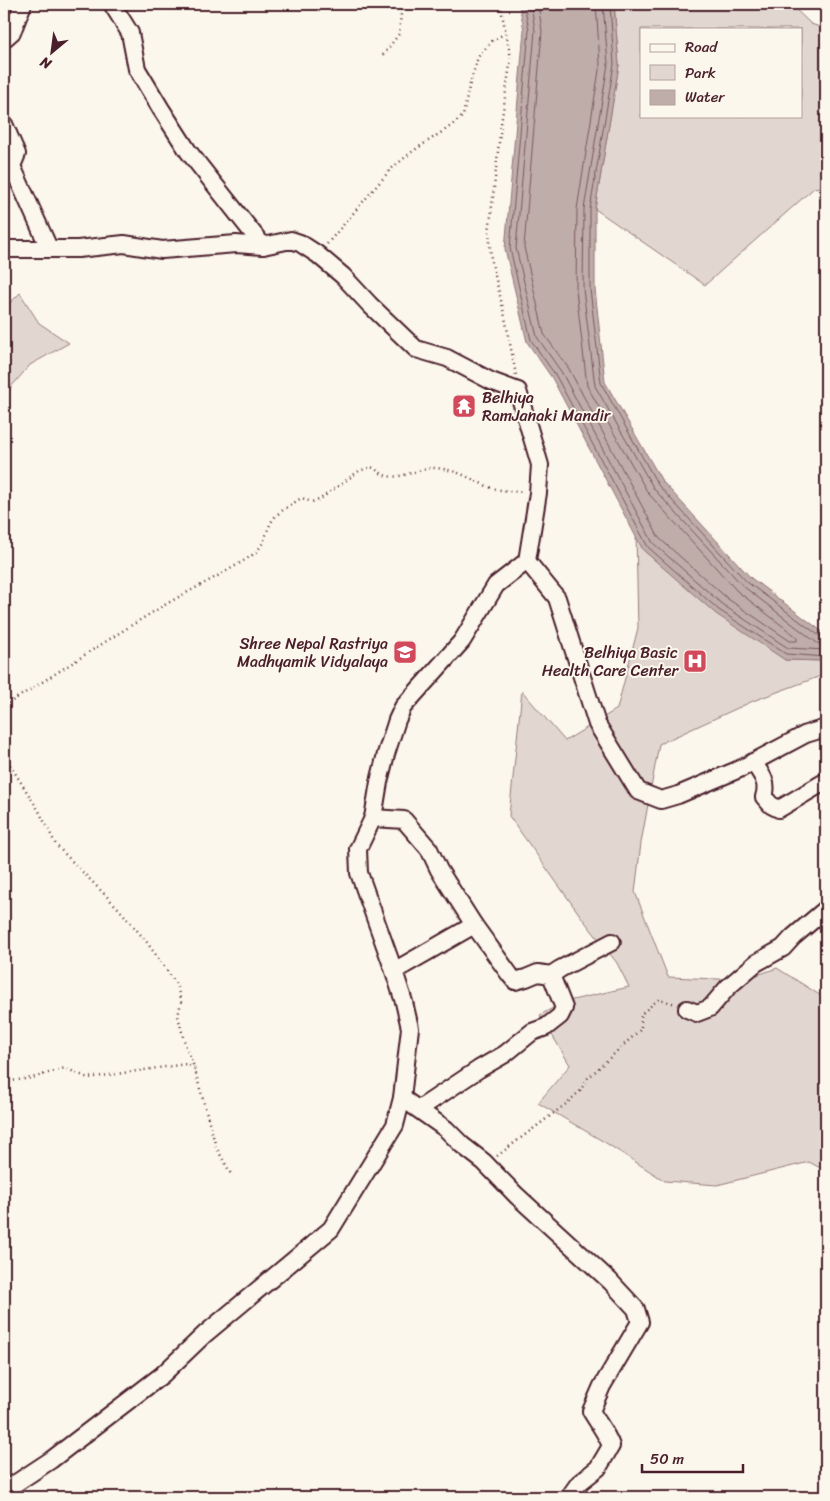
<svg xmlns="http://www.w3.org/2000/svg" width="830" height="1501" font-family="Sriracha,sans-serif">
<style>
.green{fill:#e2d7d0;stroke:#967b7e;fill-rule:evenodd}
.water{fill:#bfadaa;stroke:#907477}
.lines{fill:none;stroke-linecap:round;stroke-linejoin:round}
.shore{stroke:#79585e;stroke-width:1}
.minor-casing{stroke:#4a1f2b;stroke-width:20}
.path{stroke:#4a1f2b;stroke-width:2.5;stroke-dasharray:1 4;stroke-linecap:butt}
.minor{stroke:#fbf7ec;stroke-width:16}
.labels{text-anchor:middle;dominant-baseline:central;stroke-width:4;stroke-linejoin:round;paint-order:stroke}
.poi-label{font-size:16px;fill:#4a1f2b;stroke:#fbf7ec;text-anchor:end}
</style>
<rect width="100%" height="100%" fill="#fbf7ec"/>
<filter id="ink" filterUnits="userSpaceOnUse"><feTurbulence type="fractalNoise" baseFrequency=".02" numOctaves="2"/><feDisplacementMap in="SourceGraphic" scale="10" xChannelSelector="R" yChannelSelector="G"/><feConvolveMatrix kernelMatrix="1 2 1 2 8 2 1 2 1" color-interpolation-filters="sRGB"/></filter>
<g filter="url(#ink)">
<g class="green">
<path d="M614 4H790L811 24 826 29V186L814 188 705 285 595 209 619 65ZM641 29H801V116H641Z"/>
<polygon points="20,293 39,323 69,343 30,365 4,395 4,309"/>
<polygon points="636,534 643,550 785,660 826,661 826,674 753,701 659,744 641,843 635,892 668,977 743,980 777,968 826,999 826,1171 809,1162 717,1185 665,1181 606,1143 538,1103 570,1065 540,1015 564,1002 629,987 617,963 582,918 509,816 522,691 565,741 617,709 638,628"/>
</g>
<polygon class="water" points="519,4 614,4 619,65 595,209 595,289 605,382 662,481 751,578 824,633 826,633 826,661 785,660 716,614 643,550 552,378 527,342 505,249 524,30"/>
<g class="lines">
<g class="shore">
<polyline points="524,4 529,30 510,248 531,340 556,376 648,547 719,610 786,654 826,657"/>
<polyline points="531,4 535,31 516,248 537,337 562,373 653,543 723,605 788,648 826,650"/>
<polyline points="538,4 542,31 524,247 544,334 569,369 659,538 728,599 790,641 797,641 797,637 737,591 648,493 587,386 576,290 577,209 600,64 596,4"/>
<polyline points="603,4 608,64 584,209 583,289 595,386 654,489 743,586 817,643 826,645"/>
<polyline points="610,4 614,64 590,209 590,289 601,383 658,485 747,582 821,637 826,638"/>
</g>
<g class="minor-casing">
<g id="minor">
<polyline points="112,4 130,33 137,69 161,109 188,151 263,246"/>
<polyline points="4,39 12,32 23,4"/>
<polyline points="4,124 17,154 12,166 49,248"/>
<polyline points="4,249 78,249 124,244 162,250 236,244 263,246 291,240 300,243 317,254 343,276 370,305 416,349 447,358 491,381 518,391 540,465 538,493 527,561 496,585 462,641 403,707 397,720 386,754 379,782 373,818 358,849 359,873 394,971 404,1002 410,1028 402,1098 395,1125 331,1229 205,1334 162,1375 51,1460 4,1491"/>
<polyline points="527,561 557,598 597,724 638,791 661,800 678,795 742,768 806,734 826,728"/>
<path d="M753 762C761 774 769 782 764 797L771 805 779 809 826 781"/>
<polyline points="373,818 404,820 429,849 439,870 474,925 510,975 515,981 526,978 538,973 551,975 564,1008 560,1016 546,1027 532,1032 505,1054 479,1069 419,1109"/>
<polyline points="394,971 474,925"/>
<polyline points="551,975 560,969 612,942"/>
<polyline points="687,1009 697,1013 710,1008 728,987 756,963 783,948 793,937 826,909"/>
<path d="M402 1098 446 1129 462 1145 484 1162 516 1195 610 1281 636 1309 640 1322 602 1386 591 1411C598 1423 607 1434 611 1446L598 1468 579 1483 569 1497"/>
</g>
</g>
<g class="path">
<polyline points="500,4 511,58 501,124 489,233 491,259 505,317 516,375"/>
<polyline points="383,55 399,34 402,4"/>
<polyline points="327,244 391,169 413,151 451,126 463,116 469,87 478,57 493,40 506,33"/>
<path d="M4 706C59 672 113 636 168 603 196 587 224 574 251 556 267 545 264 532 274 518 280 511 291 505 298 500L302 498 311 502 319 500 359 471 371 467C376 469 380 473 384 475 400 481 418 468 434 468 457 469 470 479 489 487 500 491 512 491 524 492"/>
<polyline points="4,757 10,765 39,811 56,845 118,908 146,941 177,985 181,1002 178,1016 185,1044 194,1067 216,1147 232,1176"/>
<polyline points="4,1082 32,1078 65,1068 88,1078 186,1064 194,1067"/>
<polyline points="497,1156 566,1104 580,1091 588,1078 641,1029 641,1014 659,999 675,1004"/>
</g>
<use href="#minor" class="minor"/>
</g>
</g>
<defs>
<g id="temple-square" transform="scale(1.25)"><rect x="-9" y="-9" width="18" height="18" rx="4" fill="#d1495b" stroke="#fbf7ec"/><path d="M0-6L5-2H3V0L6.5 2.5H4V6H1.5V3h-3V6H-4V2.5H-6.5L-3 0V-2H-5Z" fill="#fff"/></g>
<g id="school-square" transform="scale(1.25)"><rect x="-9" y="-9" width="18" height="18" rx="4" fill="#d1495b" stroke="#fbf7ec"/><path d="M0-5L7-2L0 1L-7-2ZM-4 1L0 2.5L4 1V4Q0 6-4 4Z" fill="#fff"/></g>
<g id="hospital-square" transform="scale(1.25)"><rect x="-9" y="-9" width="18" height="18" rx="4" fill="#d1495b" stroke="#fbf7ec"/><path d="M-5-5h3v3.5h4V-5h3V5h-3V1.5h-4V5h-3Z" fill="#fff"/></g>
</defs>
<g fill-rule="evenodd">
<use href="#temple-square" x="464" y="406"/>
<use href="#school-square" x="405" y="652"/>
<use href="#hospital-square" x="695" y="661"/>
</g>
<g class="labels">
<g class="poi-label">
<text x="482" y="397" text-anchor="start">Belhiya<tspan x="482" dy="18">RamJanaki Mandir</tspan></text>
<text x="388" y="643">Shree Nepal Rastriya<tspan x="388" dy="18">Madhyamik Vidyalaya</tspan></text>
<text x="678" y="652">Belhiya Basic<tspan x="678" dy="18">Health Care Center</tspan></text>
</g>
</g>
<rect width="830" height="1501" fill="none" stroke="#fbf7ec" stroke-width="20"/>
<rect x="10" y="10" width="810" height="1481" fill="none" stroke="#4a1f2b" stroke-width="2" filter="url(#ink)"/>
<rect x="640" y="28" width="162" height="90" fill="#fbf7ec" stroke="#b4a19f"/>
<rect x="650" y="44" width="25" height="8" fill="#fbf7ec" stroke="#b4a19f"/>
<text x="685" y="52" font-size="15" fill="#4a1f2b">Road</text>
<rect x="650" y="65" width="25" height="15" fill="#e2d7d0" stroke="#b4a19f"/>
<text x="685" y="78" font-size="15" fill="#4a1f2b">Park</text>
<rect x="650" y="90" width="25" height="15" fill="#bfadaa" stroke="#b4a19f"/>
<text x="685" y="102" font-size="15" fill="#4a1f2b">Water</text>
<g transform="translate(52 52) rotate(209)" stroke="#fbf7ec" stroke-width="4" paint-order="stroke">
<path d="M0-4L9 19L0 12L-9 19Z" fill="#4a1f2b"/>
<text y="-8" font-size="14" font-weight="bold" text-anchor="middle" fill="#4a1f2b">N</text>
</g>
<path d="M642 1464v8h101v-8" fill="none" stroke="#4a1f2b" stroke-width="2.5"/>
<text x="650" y="1464" font-size="15" fill="#4a1f2b" stroke="#fbf7ec" stroke-width="4" paint-order="stroke">50 m</text>
</svg>
